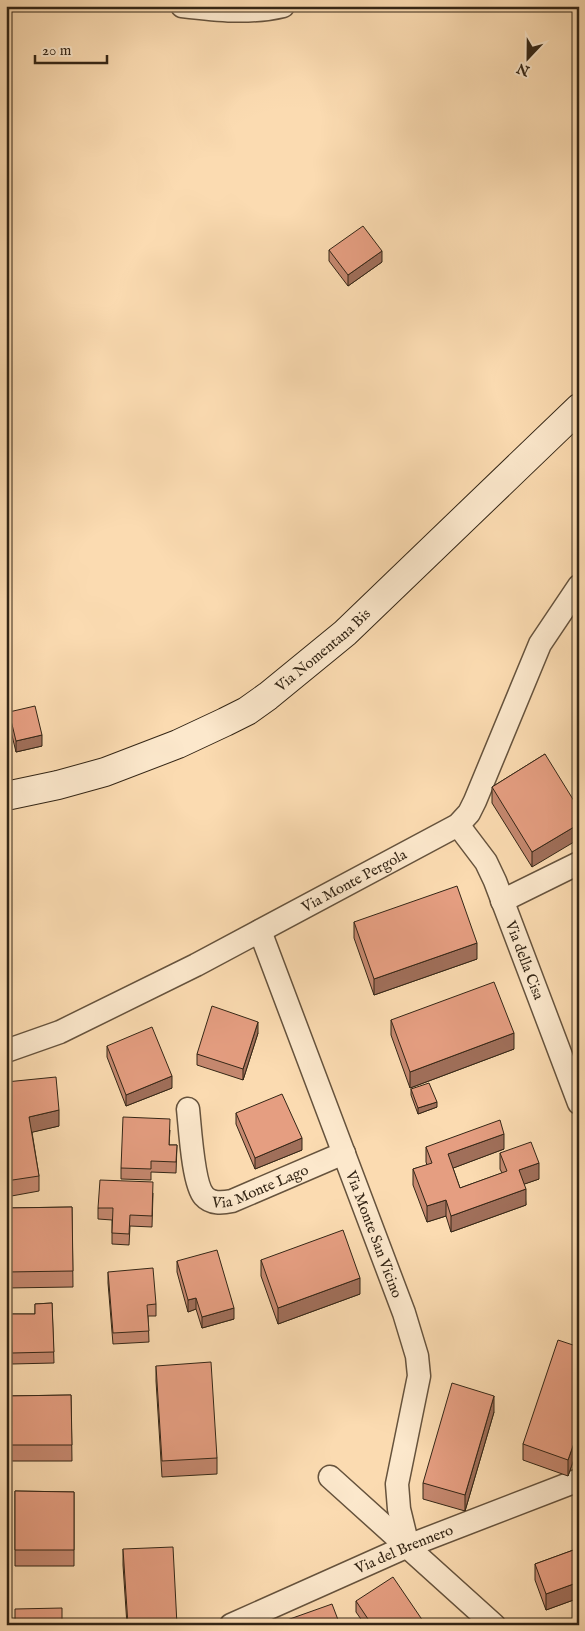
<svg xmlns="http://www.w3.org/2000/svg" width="585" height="1631" font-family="'IM FELL English',serif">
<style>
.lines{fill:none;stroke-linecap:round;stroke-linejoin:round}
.minor-casing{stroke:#66533d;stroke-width:25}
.secondary-casing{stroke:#342616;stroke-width:30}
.minor{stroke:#fce8cc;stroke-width:22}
.secondary{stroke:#fce8cc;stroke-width:28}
.wall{fill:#c5886f;stroke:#342616}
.shaded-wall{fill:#a06f5a;stroke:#342616}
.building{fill:#e59e81;stroke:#342616}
.labels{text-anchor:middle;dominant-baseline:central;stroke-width:4.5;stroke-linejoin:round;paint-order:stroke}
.street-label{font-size:15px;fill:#342616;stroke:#fce8cc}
</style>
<rect width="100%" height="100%" fill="#fbdbb1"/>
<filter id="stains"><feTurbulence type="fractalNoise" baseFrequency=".004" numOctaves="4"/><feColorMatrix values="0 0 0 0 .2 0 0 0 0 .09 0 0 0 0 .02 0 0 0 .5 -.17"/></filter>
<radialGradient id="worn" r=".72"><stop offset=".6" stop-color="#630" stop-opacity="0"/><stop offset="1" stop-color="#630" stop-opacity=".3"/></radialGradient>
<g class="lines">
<g class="minor-casing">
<g id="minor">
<path d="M182 6C216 10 250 14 283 6"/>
<path id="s1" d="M458 825 486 862 495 881 579 1103"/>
<polyline points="502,901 579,863"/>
<path id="s2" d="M260 931 404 1313 417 1356 419 1376 397 1484 399 1509 408 1546"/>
<path id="s3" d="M6 1051 60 1032 196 965 458 825 469 813 475 801 540 644 579 586"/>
<path id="s4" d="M188 1109C190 1127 193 1184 204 1196 211 1204 222 1203 232 1201L344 1153"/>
<polyline points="330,1477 494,1625"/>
<path id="s5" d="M231 1625 408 1546 579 1480"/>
</g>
</g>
<g class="secondary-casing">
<g id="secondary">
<path id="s6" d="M6 796 58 785 105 772 178 744 225 722 247 711 268 696 345 633 579 408"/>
</g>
</g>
<use href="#minor" class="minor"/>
<use href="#secondary" class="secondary"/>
</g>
<g class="wall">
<polygon points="329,250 382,262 348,286 329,261"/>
<polygon points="9,712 42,746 16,752 9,723"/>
<polygon points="579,728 579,750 576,745 576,730"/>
<polygon points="545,754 532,867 492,803 492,787"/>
<polygon points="354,922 477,959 374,995 354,938"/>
<polygon points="391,1020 514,1049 410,1088 391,1035"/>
<polygon points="258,1033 243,1080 197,1065 197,1054"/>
<polygon points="107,1046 172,1088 126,1106 107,1057"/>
<polygon points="6,1082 59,1126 32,1132 39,1176 39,1191 6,1197"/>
<polygon points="411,1089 437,1107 418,1114 411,1095"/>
<polygon points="236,1113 302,1150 255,1169 236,1124"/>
<polygon points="170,1130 169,1145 177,1145 176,1173 151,1172 151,1180 121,1179 121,1168"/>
<polygon points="426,1147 504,1149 453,1168 460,1188 502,1173 500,1169 500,1153 539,1179 524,1184 526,1205 451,1232 446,1216 427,1222 413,1185 413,1169 427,1165 426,1162"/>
<polygon points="153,1193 152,1227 130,1226 129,1245 112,1244 112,1220 98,1219 98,1208"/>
<polygon points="72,1207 73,1287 6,1288 6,1208"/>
<polygon points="261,1260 360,1294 278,1324 261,1276"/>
<polygon points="177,1261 234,1319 202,1328 196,1309 188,1312 177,1272"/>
<polygon points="108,1272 156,1304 156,1316 148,1316 149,1342 113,1344 108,1283"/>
<polygon points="52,1303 54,1363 12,1364 11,1314 35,1314 35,1304"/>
<polygon points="579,1347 579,1445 568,1476 523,1460 523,1444"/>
<polygon points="156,1366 217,1458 217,1474 162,1477 156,1381"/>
<polygon points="71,1395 72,1461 6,1461 6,1396"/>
<polygon points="494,1412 465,1511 423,1499 423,1483"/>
<polygon points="15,1491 74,1492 74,1566 15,1566"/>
<polygon points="579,1548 579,1598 546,1610 535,1580 535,1564"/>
<polygon points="123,1549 177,1625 127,1625 123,1565"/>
<polygon points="356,1601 423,1625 365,1625 356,1612"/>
</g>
<g class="shaded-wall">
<polygon points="382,251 382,262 348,286 348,275"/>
<polygon points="42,735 42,746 16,752 16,741"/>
<polygon points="579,824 579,839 532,867 532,852"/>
<polygon points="477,943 477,959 374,995 374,979"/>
<polygon points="258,1022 258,1033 243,1080 243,1069"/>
<polygon points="514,1033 514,1049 410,1088 410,1072"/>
<polygon points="172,1076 172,1088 126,1106 126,1095"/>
<polygon points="437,1102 437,1107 418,1114 418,1108"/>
<polygon points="59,1110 59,1126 29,1133 29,1117"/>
<polygon points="504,1134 504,1149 448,1170 448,1154"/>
<polygon points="302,1138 302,1150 255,1169 255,1158"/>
<polygon points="539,1163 539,1179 519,1186 519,1170"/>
<polygon points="526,1189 526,1205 451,1232 451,1216"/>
<polygon points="446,1200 446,1216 427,1222 427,1206"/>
<polygon points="360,1278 360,1294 278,1324 278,1308"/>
<polygon points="196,1298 196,1309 188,1312 188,1300"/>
<polygon points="234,1308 234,1319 202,1328 202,1317"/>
<polygon points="494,1396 494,1412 465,1511 465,1495"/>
<polygon points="579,1429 579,1445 568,1476 568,1460"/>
<polygon points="579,1582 579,1598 546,1610 546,1594"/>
</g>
<g class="building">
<polygon points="363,226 382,251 348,275 329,250"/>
<polygon points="35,706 42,735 16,741 9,712"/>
<polygon points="545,754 579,809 579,824 532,852 492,787"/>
<polygon points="457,886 477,943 374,979 354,922"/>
<polygon points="494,982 514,1033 410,1072 391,1020"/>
<polygon points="212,1006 258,1022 243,1069 197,1054"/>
<polygon points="152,1027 172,1076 126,1095 107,1046"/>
<polygon points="56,1077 59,1110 29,1117 39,1176 6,1181 6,1155 7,1155 6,1149 6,1082"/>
<polygon points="429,1083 437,1102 418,1108 411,1089"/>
<polygon points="282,1094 302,1138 255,1158 236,1113"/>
<polygon points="123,1117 170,1119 169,1145 177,1145 176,1162 151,1161 151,1169 121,1168"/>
<polygon points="500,1120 504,1134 448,1154 460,1188 507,1171 500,1153 531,1142 539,1163 519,1170 526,1189 451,1216 446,1200 427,1206 413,1169 432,1163 426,1147"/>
<polygon points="100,1180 153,1182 152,1216 130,1215 129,1234 112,1233 113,1208 98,1208"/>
<polygon points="72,1207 73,1271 6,1272 6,1208"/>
<polygon points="343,1230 360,1278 278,1308 261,1260"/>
<polygon points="217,1250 234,1308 202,1317 196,1298 188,1300 177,1261"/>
<polygon points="153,1268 156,1304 147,1305 149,1331 113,1333 108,1272"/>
<polygon points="52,1303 54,1352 12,1353 11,1314 35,1314 35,1304"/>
<polygon points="558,1340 579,1347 579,1429 568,1460 523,1444"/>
<polygon points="211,1362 217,1458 162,1461 156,1366"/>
<polygon points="452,1383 494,1396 465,1495 423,1483"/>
<polygon points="71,1395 72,1445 6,1445 6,1396"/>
<polygon points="15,1491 74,1492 74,1550 15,1550"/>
<polygon points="173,1547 177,1625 128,1625 123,1549"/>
<polygon points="579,1548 579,1582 546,1594 535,1564"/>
<polygon points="393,1577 423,1621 417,1625 372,1625 356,1601"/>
<polygon points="332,1604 340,1625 289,1625 287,1620"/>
<polygon points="62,1608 62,1625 15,1625 15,1609"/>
</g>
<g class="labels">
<g class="street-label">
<text stroke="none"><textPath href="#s6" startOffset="354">Via Nomentana Bis</textPath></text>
<text stroke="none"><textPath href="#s3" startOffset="388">Via Monte Pergola</textPath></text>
<text stroke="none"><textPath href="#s1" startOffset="152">Via della Cisa</textPath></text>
<text stroke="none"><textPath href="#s4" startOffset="150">Via Monte Lago</textPath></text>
<text stroke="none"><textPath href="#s2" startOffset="324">Via Monte San Vicino</textPath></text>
<text stroke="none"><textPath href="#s5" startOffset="189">Via del Brennero</textPath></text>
</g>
</g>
<rect width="585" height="1631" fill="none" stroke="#fbdbb1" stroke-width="25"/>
<rect x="8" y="8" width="570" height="1616" fill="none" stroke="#342616" stroke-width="2.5"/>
<rect x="12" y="12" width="560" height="1606" fill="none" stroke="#342616"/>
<g transform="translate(528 58) rotate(202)" stroke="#fce8cc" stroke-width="4" paint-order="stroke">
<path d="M0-4L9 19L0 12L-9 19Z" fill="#342616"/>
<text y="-8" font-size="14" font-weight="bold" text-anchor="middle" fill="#342616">N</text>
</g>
<path d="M35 55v8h72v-8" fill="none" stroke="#342616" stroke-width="2.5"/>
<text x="42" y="55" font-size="15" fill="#342616" stroke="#fce8cc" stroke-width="4" paint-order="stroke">20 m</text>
<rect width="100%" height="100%" filter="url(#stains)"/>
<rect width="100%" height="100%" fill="url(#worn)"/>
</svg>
